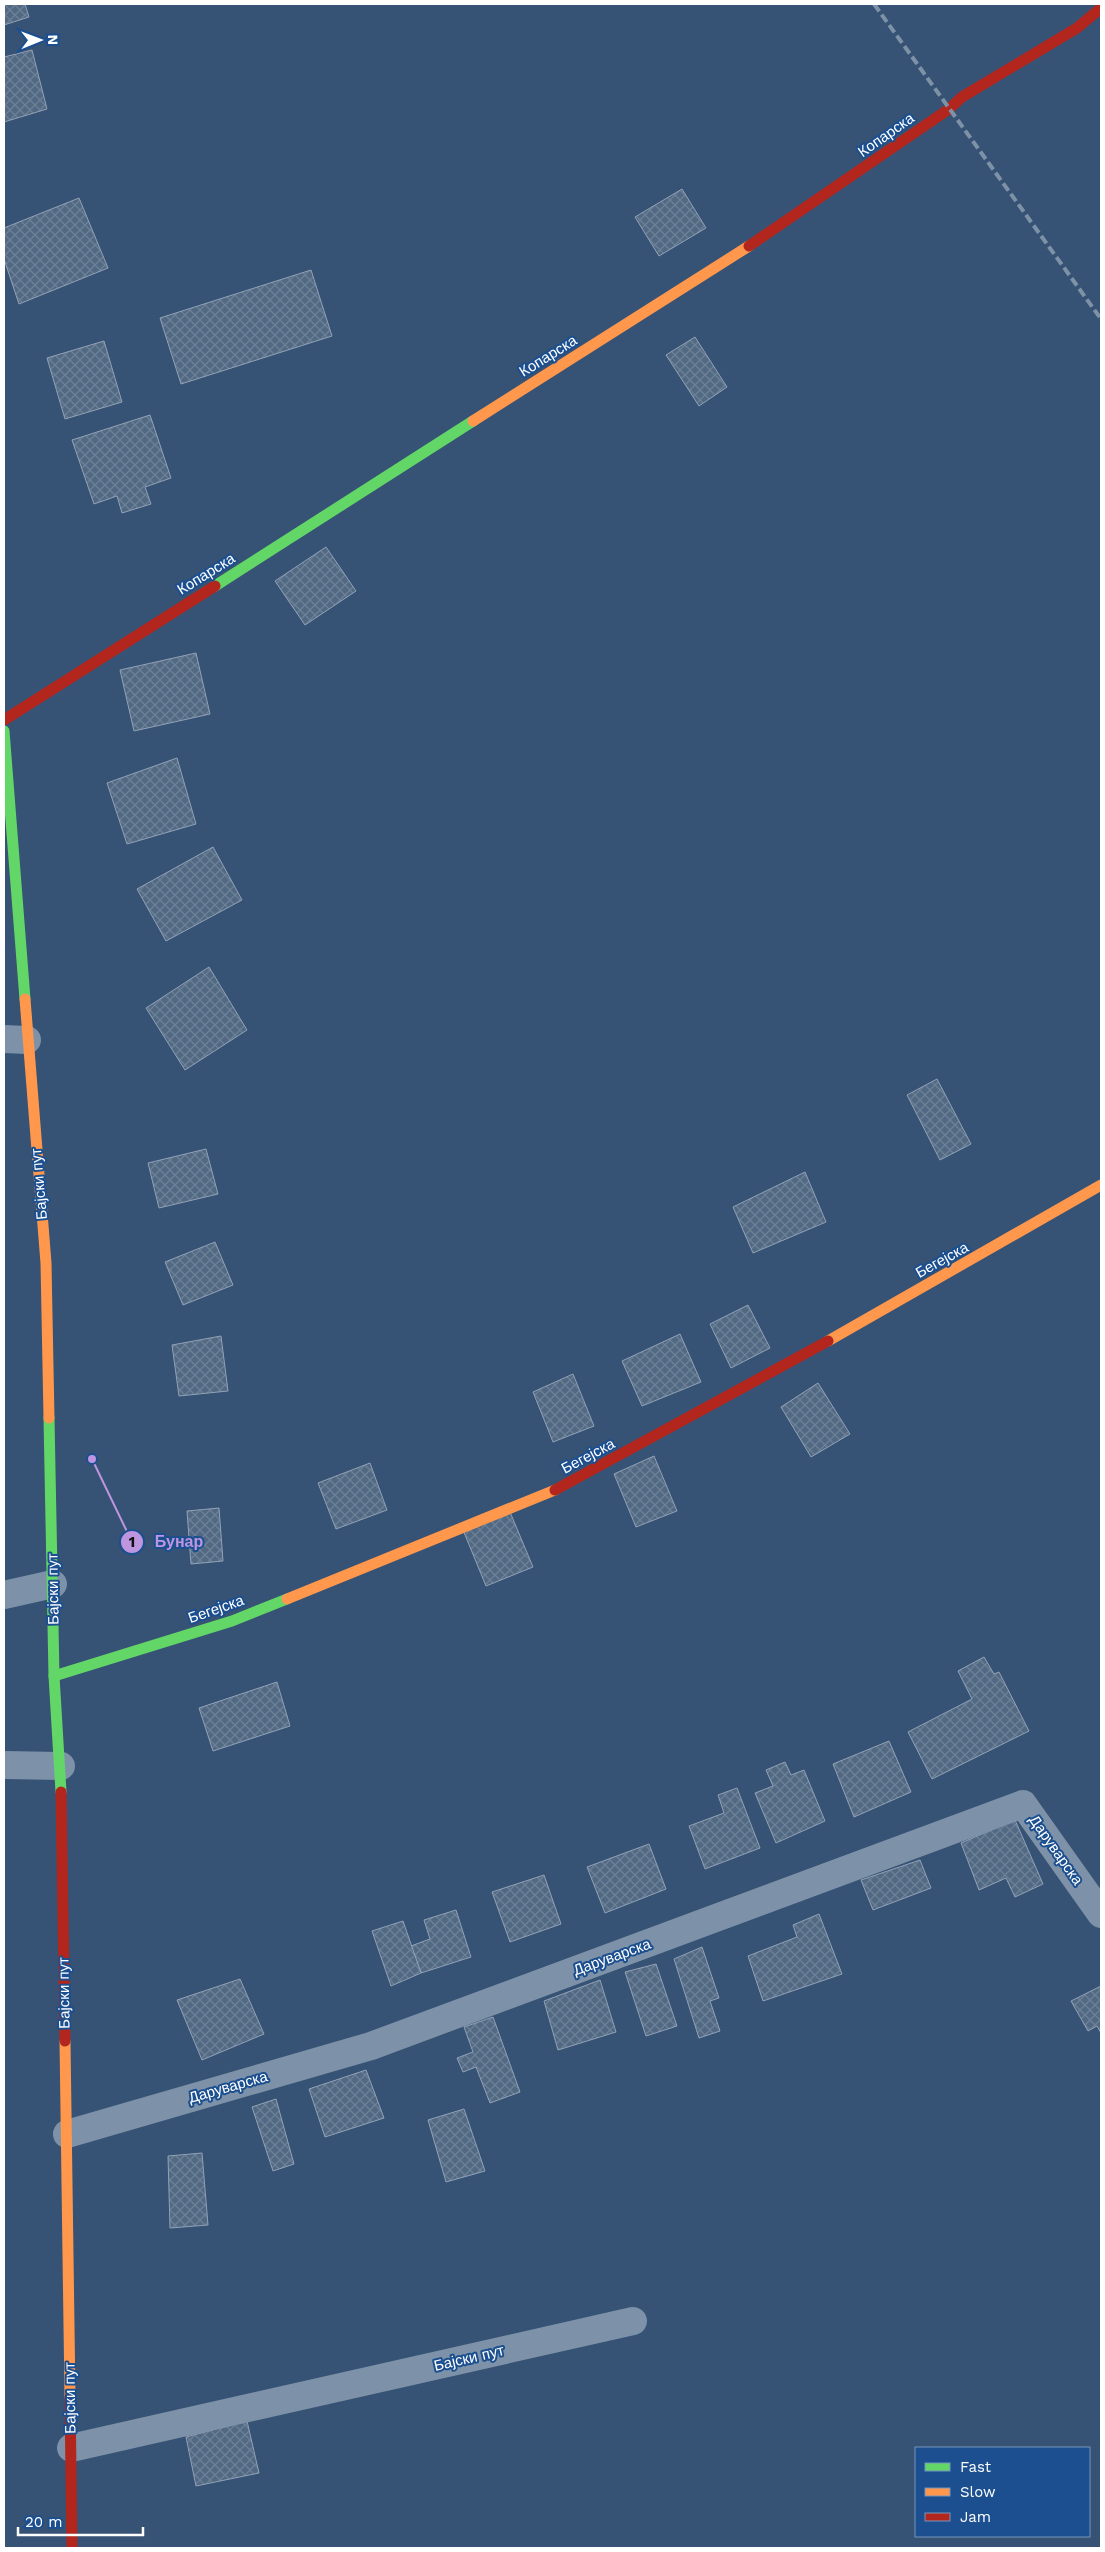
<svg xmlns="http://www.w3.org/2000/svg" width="1105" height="2552" font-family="'Work Sans',sans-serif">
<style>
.building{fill:url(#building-cross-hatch);stroke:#92a2b6}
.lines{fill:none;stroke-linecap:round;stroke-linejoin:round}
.street{stroke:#7d92a8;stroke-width:28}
.fast{stroke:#63d668;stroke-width:11}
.slow{stroke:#ff974d;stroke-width:11}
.jam{stroke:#b3261e;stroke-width:11}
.rail{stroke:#7e92a7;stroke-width:4;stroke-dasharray:9 4;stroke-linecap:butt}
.labels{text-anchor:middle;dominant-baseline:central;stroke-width:4;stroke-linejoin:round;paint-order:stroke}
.street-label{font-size:15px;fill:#fff;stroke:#1b4f8f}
.leader{fill:none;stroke:#bd96df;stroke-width:2}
.callout-dot{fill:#bd96df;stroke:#1b4f8f;stroke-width:2}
.mark-label{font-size:15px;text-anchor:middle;font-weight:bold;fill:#111}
.callout-label{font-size:16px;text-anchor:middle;font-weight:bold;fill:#bd96df;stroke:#1b4f8f;stroke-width:4;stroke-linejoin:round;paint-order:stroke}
</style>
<defs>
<pattern id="building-cross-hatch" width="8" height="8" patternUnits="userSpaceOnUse" patternTransform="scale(1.25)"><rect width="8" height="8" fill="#526984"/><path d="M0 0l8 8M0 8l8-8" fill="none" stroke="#6c8096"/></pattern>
</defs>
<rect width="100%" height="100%" fill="#365274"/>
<g class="building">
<polygon points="4,4 25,4 29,17 4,25"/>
<polygon points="32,50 47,109 4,122 4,57"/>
<polygon points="682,189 706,228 659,256 635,217"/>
<polygon points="79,198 108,268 19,304 4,259 4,228"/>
<polygon points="311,270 332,336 181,384 160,318"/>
<polygon points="695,337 727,387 699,406 666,355"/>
<polygon points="104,341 122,402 65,419 47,358"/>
<polygon points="150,415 171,478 145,487 151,504 122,513 117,496 94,504 72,440"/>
<polygon points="326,547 356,591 305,625 275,581"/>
<polygon points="196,653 210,714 134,731 120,670"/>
<polygon points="177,758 196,824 127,844 107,783"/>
<polygon points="213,847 242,900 166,941 137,889"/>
<polygon points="209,967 247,1030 185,1070 146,1008"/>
<polygon points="937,1079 971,1144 940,1160 907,1095"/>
<polygon points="206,1149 218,1194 159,1208 148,1163"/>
<polygon points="805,1172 826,1222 753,1253 733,1207"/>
<polygon points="215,1242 233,1285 183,1305 165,1262"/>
<polygon points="748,1305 770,1348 731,1368 710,1324"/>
<polygon points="680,1334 701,1382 642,1406 622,1361"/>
<polygon points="221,1336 228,1391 179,1396 172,1345"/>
<polygon points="573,1374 594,1426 553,1442 533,1392"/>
<polygon points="818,1383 850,1434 811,1457 781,1407"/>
<polygon points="654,1456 677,1511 636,1527 614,1474"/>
<polygon points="370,1463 387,1510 336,1529 318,1483"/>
<polygon points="219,1508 223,1561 191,1564 187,1511"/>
<polygon points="510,1512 533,1567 486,1586 463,1530"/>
<polygon points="984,1657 994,1674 999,1672 1029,1731 932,1779 908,1732 972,1699 958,1671"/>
<polygon points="277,1682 290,1726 213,1751 199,1708"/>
<polygon points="889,1741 911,1792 854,1817 833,1764"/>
<polygon points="785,1762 791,1775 804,1770 825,1821 776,1843 755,1793 773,1786 766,1770"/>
<polygon points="737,1788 760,1848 705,1869 689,1826 724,1813 718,1795"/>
<polygon points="1015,1820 1043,1884 1015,1897 1006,1878 979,1890 961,1843"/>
<polygon points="649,1844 666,1889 605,1913 587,1867"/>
<polygon points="920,1860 931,1888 873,1910 861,1880"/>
<polygon points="544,1875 561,1924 510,1942 492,1892"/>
<polygon points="456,1910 471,1957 421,1973 411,1946 430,1939 424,1920"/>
<polygon points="819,1914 842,1974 763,2001 748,1956 797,1937 793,1925"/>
<polygon points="403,1921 421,1973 391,1986 372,1931"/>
<polygon points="702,1947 719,1998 710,2001 720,2031 699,2038 674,1959"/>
<polygon points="656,1964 677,2026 646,2036 625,1972"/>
<polygon points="240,1979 264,2034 202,2060 177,2000"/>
<polygon points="600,1980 616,2032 558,2050 544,2001"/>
<polygon points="1101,1986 1101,2033 1097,2026 1088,2031 1071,2001"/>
<polygon points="493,2017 520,2092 490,2103 476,2067 463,2072 457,2058 473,2052 464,2027"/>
<polygon points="366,2070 384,2118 325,2137 309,2089"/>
<polygon points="276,2099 294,2164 273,2171 252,2107"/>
<polygon points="464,2109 485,2171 446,2182 428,2120"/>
<polygon points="202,2153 208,2225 170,2228 168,2156"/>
<polygon points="247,2421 259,2473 196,2486 186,2437"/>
</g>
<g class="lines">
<g class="street">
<polyline points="4,1039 27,1040"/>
<polyline points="4,1595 53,1584"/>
<polyline points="4,1765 61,1766"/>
<polyline points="67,2134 371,2046 1023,1804 1101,1914"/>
<polyline points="71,2448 633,2321"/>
</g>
<g class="fast">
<polyline points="215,586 473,421"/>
<polyline points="4,731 25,999"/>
<polyline points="49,1418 54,1676 61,1792"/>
<polyline points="54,1676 232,1621 287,1599"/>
</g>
<g class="slow">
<polyline points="473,421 749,246"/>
<polyline points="25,999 46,1263 49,1418"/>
<polyline points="828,1341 1101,1185"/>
<polyline points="287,1599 555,1490"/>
<polyline points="65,2041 70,2397"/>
</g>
<g class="jam">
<polyline points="749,246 949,109 962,97 1077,28 1101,8"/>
<polyline points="4,720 215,586"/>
<polyline points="555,1490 828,1341"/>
<polyline points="61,1792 65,2041"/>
<polyline points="70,2397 72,2548"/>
</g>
<polyline class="rail" points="874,4 1101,319"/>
</g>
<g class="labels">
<g class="street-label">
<text transform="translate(886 135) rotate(-35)">Копарска</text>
<text transform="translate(548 356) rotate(-32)">Копарска</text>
<text transform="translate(206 574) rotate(-32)">Копарска</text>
<text transform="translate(39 1184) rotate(-95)">Бајски пут</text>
<text transform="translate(942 1260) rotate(-29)">Бегејска</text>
<text transform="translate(588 1456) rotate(-28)">Бегејска</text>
<text transform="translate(53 1589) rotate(-91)">Бајски пут</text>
<text transform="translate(216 1609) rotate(-19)">Бегејска</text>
<text transform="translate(1056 1850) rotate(55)">Даруварска</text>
<text transform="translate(612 1957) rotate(-20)">Даруварска</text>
<text transform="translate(64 1993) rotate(-91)">Бајски пут</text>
<text transform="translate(228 2087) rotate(-16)">Даруварска</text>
<text transform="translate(469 2358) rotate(-13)">Бајски пут</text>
<text transform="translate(70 2398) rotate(-91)">Бајски пут</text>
</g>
</g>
<path class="leader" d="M92 1459L132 1542"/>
<g class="callout-dot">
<circle cx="92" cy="1459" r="5"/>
<circle cx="132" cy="1542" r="12"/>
</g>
<g class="mark-label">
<text x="132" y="1547">1</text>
</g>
<g class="callout-label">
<text x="179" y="1547">Бунар</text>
</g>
<rect width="1105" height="2552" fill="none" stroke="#ffffff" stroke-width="10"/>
<rect x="915" y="2447" width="175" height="90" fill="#1b4f8f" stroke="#7695bc"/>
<rect x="925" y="2463" width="25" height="8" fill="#63d668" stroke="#7695bc"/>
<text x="960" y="2472" font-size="15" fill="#ffffff">Fast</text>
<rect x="925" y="2488" width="25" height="8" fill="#ff974d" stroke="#7695bc"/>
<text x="960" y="2497" font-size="15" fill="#ffffff">Slow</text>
<rect x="925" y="2513" width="25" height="8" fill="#b3261e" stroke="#7695bc"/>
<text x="960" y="2522" font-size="15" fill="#ffffff">Jam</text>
<g transform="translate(40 40) rotate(89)" stroke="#1b4f8f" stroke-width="4" paint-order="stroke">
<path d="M0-4L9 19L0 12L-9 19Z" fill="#ffffff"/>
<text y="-8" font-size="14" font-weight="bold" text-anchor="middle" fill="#ffffff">N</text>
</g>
<path d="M18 2527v8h125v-8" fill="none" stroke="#ffffff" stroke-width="2.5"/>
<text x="25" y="2527" font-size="15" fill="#ffffff" stroke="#1b4f8f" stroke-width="4" paint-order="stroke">20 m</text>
</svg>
